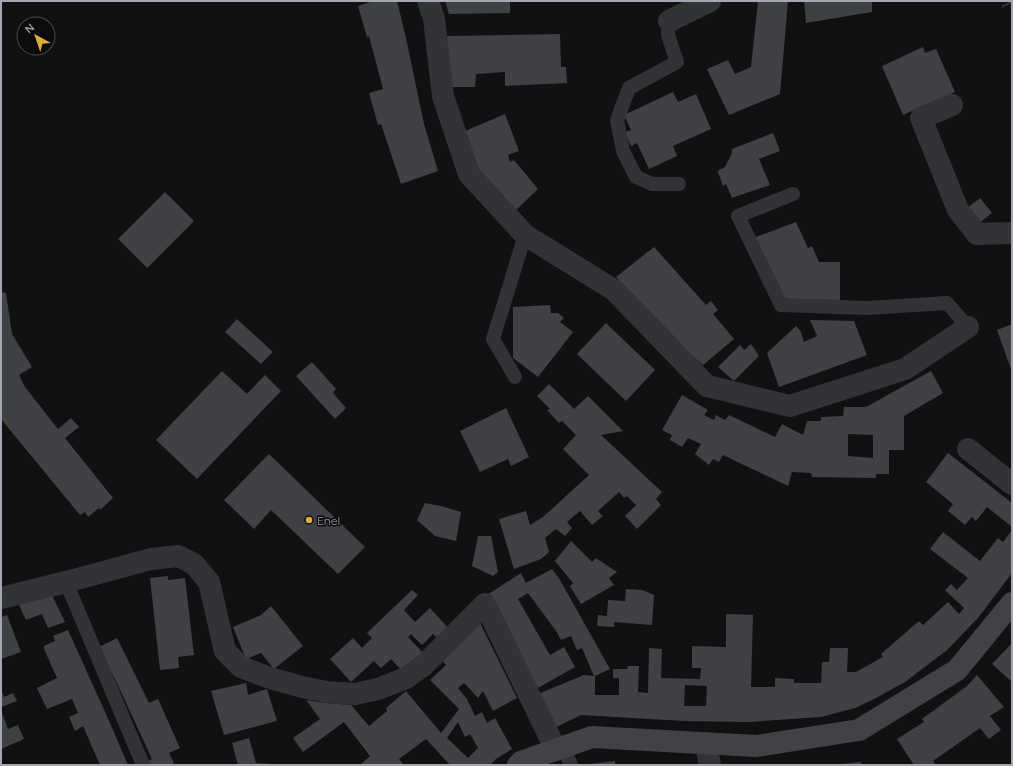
<svg xmlns="http://www.w3.org/2000/svg" width="1013" height="766" font-family="Quicksand,sans-serif">
<style>
.building{fill:#404145;fill-rule:evenodd}
.lines{fill:none;stroke-linecap:round;stroke-linejoin:round}
.highway-tunnel{stroke:#2e2f32;stroke-width:22;stroke-dasharray:22 11;stroke-linecap:butt}
.lane{stroke:#323336;stroke-width:14}
.street{stroke:#323336;stroke-width:22}
.secondary{stroke:#404246;stroke-width:22}
.poi-dot{fill:#ddab3e;stroke:#0c0c0d;stroke-width:1.5}
.labels{text-anchor:middle;dominant-baseline:central;stroke-width:3;stroke-linejoin:round;paint-order:stroke}
.poi-label{font-size:12px;fill:#a3a7b1;stroke:#0c0c0d;text-anchor:start}
</style>
<rect width="100%" height="100%" fill="#111112"/>
<g class="building">
<polygon points="373,1 397,1 406,38 424,124 438,171 401,184 381,124 378,125 369,93 383,89 369,36 367,37 358,6"/>
<polygon points="445,1 510,1 510,13 449,14"/>
<polygon points="758,1 788,1 780,94 729,115 707,69 728,60 735,74 751,67"/>
<polygon points="804,1 872,1 872,12 806,23"/>
<polygon points="560,34 561,67 566,67 567,83 505,86 505,72 476,74 475,87 448,87 447,36"/>
<polygon points="923,47 925,53 936,49 955,92 903,115 882,66"/>
<polygon points="673,92 678,102 696,94 711,129 673,146 677,156 649,169 637,143 631,146 625,132 631,130 624,115"/>
<polygon points="505,114 519,151 508,155 510,162 514,160 538,189 513,213 480,175 463,132"/>
<polygon points="773,133 780,151 759,159 770,185 732,198 726,184 723,186 718,172 719,170 725,167 732,153 732,149"/>
<polygon points="165,192 194,221 147,268 118,239"/>
<polygon points="980,198 992,213 979,223 967,208"/>
<polygon points="796,222 808,248 812,246 819,262 840,262 840,300 779,299 753,238"/>
<polygon points="654,247 706,305 711,301 718,310 713,314 734,339 703,365 669,335 616,277"/>
<polygon points="1,292 6,293 12,334 32,367 19,375 25,387 58,429 71,418 79,427 65,438 113,498 100,510 99,508 88,517 85,512 80,515 1,419"/>
<polygon points="550,305 551,313 558,313 564,318 560,322 573,332 538,377 513,358 513,307"/>
<polygon points="237,319 273,352 261,364 225,332"/>
<polygon points="810,320 854,321 867,355 779,387 767,353 796,326 801,332 804,342 817,336"/>
<polygon points="606,323 655,370 626,401 577,354"/>
<polygon points="1012,324 1012,372 997,330"/>
<polygon points="751,344 759,356 734,381 718,367 740,345 744,350"/>
<polygon points="312,362 336,389 333,393 346,408 335,419 296,376"/>
<polygon points="222,371 247,394 265,375 281,391 197,479 156,440"/>
<path d="M931 371 943 393 904 416V450H889V474H876V478L812 477 811 473 792 472 788 486 723 455 719 462 713 459 709 465 695 454 701 444 688 438 682 447 670 440 672 435 662 430 682 395 708 410 704 415 714 420 716 415 725 420 729 415 775 437 782 424 803 435 807 421H821V417L843 416 844 407H866ZM848 434 873 435V458L848 456Z"/>
<polygon points="549,384 574,409 588,396 623,431 601,435 662,492 656,499 661,505 637,529 625,516 636,505 627,496 624,498 619,492 598,511 603,516 592,525 580,511 567,522 572,528 565,536 556,529 545,538 549,552 541,559 514,569 499,519 526,511 530,525 543,517 589,475 563,449 576,435 562,421 559,423 547,410 550,409 537,396"/>
<polygon points="506,408 529,457 511,466 508,459 480,472 460,431"/>
<polygon points="948,453 1012,503 1012,527 987,507 976,521 972,517 965,525 948,511 953,504 926,482"/>
<polygon points="269,454 365,547 338,574 271,510 254,529 224,500"/>
<polygon points="425,503 441,506 461,512 456,541 435,536 417,520"/>
<path d="M1012 530V573L978 618 947 650 905 682 876 698 855 708 821 717 749 722 684 721 581 715 554 728 538 694 584 675 594 676 582 648 577 650 571 636 561 640 556 631 528 593 518 599 550 655 564 647 575 667 538 688 487 595 521 573 526 583 552 569 560 580 610 669 595 676V695H619V678H613V669H627L628 666H639L638 692 648 693 649 648 662 649 661 678 700 679 701 668H692V646L726 647V614L753 615 751 687H775V678L794 679V683H821L822 662H829L830 648H848L847 672H856L883 657 881 654 919 621 923 625 948 602 959 614 964 608 945 590 951 584 957 590 968 578 930 549 943 532 980 561 998 538 1003 542ZM685 685 707 686 706 706H684Z"/>
<polygon points="478,536 491,536 498,572 493,576 472,566"/>
<polygon points="571,541 592,562 596,558 617,572 609,578 614,585 581,604 570,586 573,583 555,561"/>
<polygon points="168,576 168,580 185,578 194,655 178,657 179,668 160,670 150,578"/>
<polygon points="626,589 642,590 654,595 652,625 614,622 614,627 597,626 598,615 607,616 608,600 625,601"/>
<polygon points="412,590 418,595 404,610 415,622 430,608 449,629 438,639 433,634 422,645 411,634 408,637 423,653 403,672 391,659 381,668 374,661 351,682 330,659 353,638 362,648 372,638 367,633"/>
<polygon points="51,593 65,622 48,628 42,614 26,620 19,605"/>
<polygon points="271,606 303,646 274,669 261,653 246,659 233,627 261,615"/>
<polygon points="7,615 21,652 1,659 1,617"/>
<path d="M478 619 517 698 493 711 483 691 478 698 464 683 458 688 467 699 475 716 482 712 487 723 495 718 512 749 496 759 490 765H450L426 739 399 759 404 765 389 764 360 765 370 756 344 722 303 752 293 738 320 719 306 700 326 703 351 705 369 726 387 711 386 708 406 691 441 733 459 709 430 680 446 665 437 654ZM458 722 465 737 470 734 478 748 468 758 447 738Z"/>
<polygon points="68,630 110,723 128,765 100,765 83,726 75,731 69,717 78,713 72,699 47,709 37,688 57,678 44,649 44,646 55,641 53,636"/>
<polygon points="117,638 149,703 158,699 180,748 169,753 174,763 171,765 147,765 146,762 152,759 115,679 99,647"/>
<polygon points="1012,643 1012,682 992,664"/>
<polygon points="977,675 1004,707 990,716 1001,730 989,739 980,728 933,761 936,765 914,765 897,739 924,722 922,719 967,686"/>
<polygon points="246,683 248,695 267,689 277,721 224,735 211,691"/>
<polygon points="1,689 4,697 13,693 17,701 1,707"/>
<polygon points="1,710 8,729 18,725 24,739 1,749"/>
<polygon points="249,738 256,763 272,764 272,765 238,765 232,743"/>
<polygon points="615,761 615,765 589,765 589,764"/>
<polygon points="861,762 861,765 841,765 841,764"/>
</g>
<g class="lines">
<polyline class="highway-tunnel" points="1011,1 1012,3"/>
<g class="lane">
<polyline points="669,21 668,35 677,62 629,88 617,120 623,151 636,177 652,184 679,184"/>
<polyline points="793,194 738,216 781,305 866,308 947,303 968,327"/>
<polyline points="515,377 493,339 525,235"/>
<polyline points="66,582 143,765"/>
<polyline points="563,747 571,765"/>
</g>
<g class="street">
<polyline points="428,1 434,19 443,96 469,174 525,235 614,290 707,386 790,406 905,369 968,327"/>
<polyline points="669,21 710,1"/>
<polyline points="952,105 921,118 958,210 977,234 1012,233"/>
<polyline points="968,449 1012,484"/>
<polyline points="1,598 66,582 151,559 178,556 194,564 209,582 225,651 241,667 267,677 302,687 327,692 355,694 378,689 406,678 424,665 485,604 556,750"/>
<polyline points="706,744 710,765"/>
</g>
<polyline class="secondary" points="518,765 521,762 592,737 756,746 859,730 957,670 1012,603"/>
</g>
<circle class="poi-dot" cx="309" cy="520" r="4"/>
<g class="labels">
<g class="poi-label">
<text x="317" y="520">Enel</text>
</g>
</g>
<rect width="1013" height="766" fill="none" stroke="#a3a7b1" stroke-width="4"/>
<g transform="translate(36 36) rotate(320)"><circle r="19" fill="#0c0c0d" stroke="#484a4f"/>
<path d="M0-3L7 15L0 10L-7 15Z" fill="#ddab3e"/>
<text y="-6" font-size="11" font-weight="bold" text-anchor="middle" fill="#a3a7b1">N</text>
</g>
</svg>
